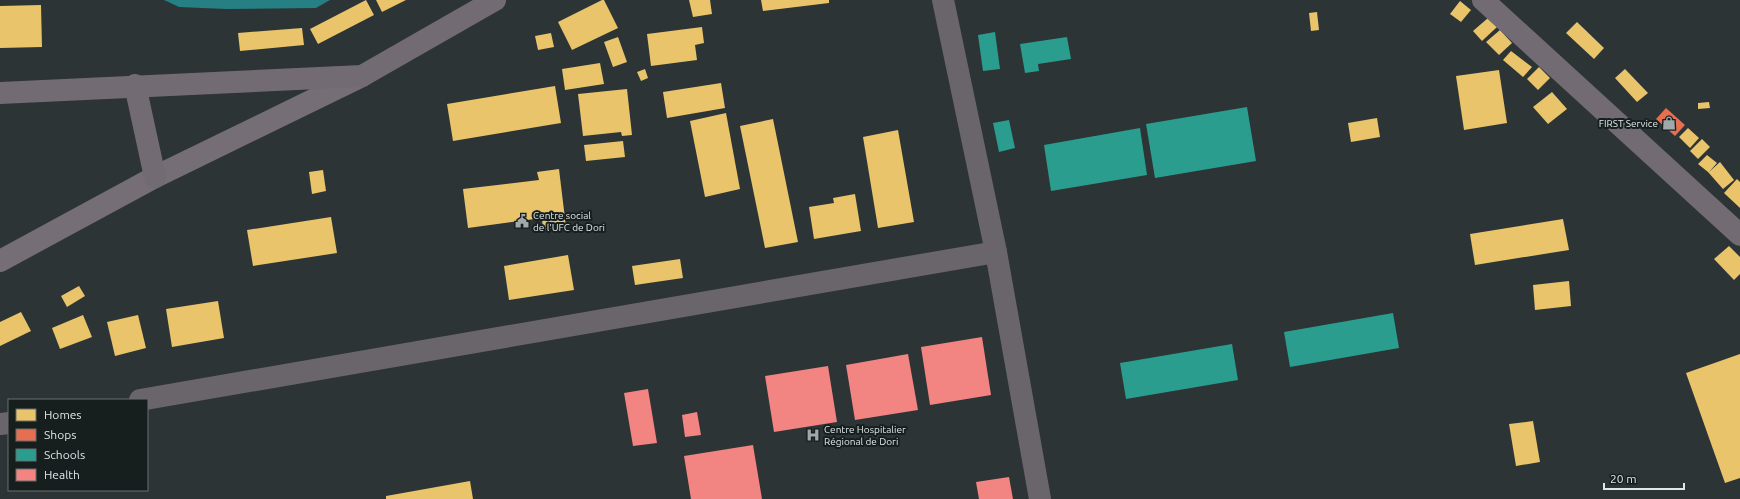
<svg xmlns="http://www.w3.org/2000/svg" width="1740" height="499" font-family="Ubuntu,sans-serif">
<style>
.water{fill:#257f83}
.homes{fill:#e9c46a}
.shops{fill:#e76f51}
.schools{fill:#2a9d8f}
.health{fill:#f28482}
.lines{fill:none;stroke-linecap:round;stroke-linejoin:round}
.street{stroke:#6a646b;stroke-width:22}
.secondary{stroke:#766e77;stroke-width:22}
.primary{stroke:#736b74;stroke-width:22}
.labels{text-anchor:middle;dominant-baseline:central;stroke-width:4;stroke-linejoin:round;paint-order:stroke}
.poi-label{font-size:10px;fill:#dee8e8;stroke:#171e1e;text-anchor:start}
</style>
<rect width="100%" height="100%" fill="#2c3436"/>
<polygon class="water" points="164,0 330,0 316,8 226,9 179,7"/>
<g class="homes">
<polygon points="366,0 374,15 318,44 310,29"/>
<polygon points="376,0 406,0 382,12"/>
<polygon points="602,0 604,0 618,28 572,50 558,22"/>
<polygon points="689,0 710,0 712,14 693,17"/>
<polygon points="761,0 829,0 829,3 763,11"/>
<polygon points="1460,1 1471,10 1461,22 1450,14"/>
<polygon points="41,5 42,47 0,48 0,6"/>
<polygon points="1317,12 1319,30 1311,31 1309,13"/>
<polygon points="1488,18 1497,27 1482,41 1473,31"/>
<polygon points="1577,22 1604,48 1594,59 1566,33"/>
<polygon points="702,27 704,43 695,45 697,60 651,66 647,34"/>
<polygon points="302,28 304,45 240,51 238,33"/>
<polygon points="1500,30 1512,43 1499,55 1486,42"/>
<polygon points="551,33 554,47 538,50 535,36"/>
<polygon points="618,37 627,62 613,67 604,42"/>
<polygon points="1511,51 1532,67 1523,77 1503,60"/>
<polygon points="600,63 604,84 565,90 562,69"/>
<polygon points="1539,67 1550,78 1538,90 1527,79"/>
<polygon points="645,69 648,78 641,81 637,72"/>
<polygon points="1625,69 1648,93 1637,102 1615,78"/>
<polygon points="1499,70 1507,123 1464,130 1456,76"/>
<polygon points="721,83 725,108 667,118 663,92"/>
<polygon points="555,86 561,123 453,141 447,104"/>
<polygon points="627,89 632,135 622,136 621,132 583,136 578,94"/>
<polygon points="1552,92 1567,109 1548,124 1533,107"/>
<polygon points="1709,102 1710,108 1698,109 1698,103"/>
<polygon points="726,113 740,189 705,197 690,121"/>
<polygon points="1377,118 1380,137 1351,142 1348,123"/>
<polygon points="773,119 798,242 765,248 740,126"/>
<polygon points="1688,128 1699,138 1690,148 1679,137"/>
<polygon points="898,130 914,222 878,228 863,137"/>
<polygon points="1702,139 1710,147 1698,159 1690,151"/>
<polygon points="623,141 625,157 586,161 584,145"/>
<polygon points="1707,155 1717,163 1709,172 1720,162 1734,180 1723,189 1708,172 1698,164"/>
<polygon points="559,169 566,227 543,230 542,218 468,228 463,189 539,180 537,172"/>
<polygon points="323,170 326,191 312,194 309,172"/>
<polygon points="1737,179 1740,182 1740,208 1724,193"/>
<polygon points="855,194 861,231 814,239 809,207 834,203 833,198"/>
<polygon points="331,217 337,253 253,266 247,230"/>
<polygon points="1563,219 1569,250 1475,265 1470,234"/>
<polygon points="1729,246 1740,257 1740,274 1734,280 1714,259"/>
<polygon points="568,255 574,290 509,300 504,266"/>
<polygon points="680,259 683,278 635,285 632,266"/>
<polygon points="1569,281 1571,306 1535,310 1533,285"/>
<polygon points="79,286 85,296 67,307 61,296"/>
<polygon points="218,301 224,338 172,347 166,309"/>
<polygon points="21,312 31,331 0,346 0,322"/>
<polygon points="83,315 92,337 60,349 52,328"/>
<polygon points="138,315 146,348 115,356 107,322"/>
<polygon points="1740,354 1740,478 1725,483 1686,373"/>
<polygon points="1533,421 1540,462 1516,466 1509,424"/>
<polygon points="470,481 473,499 386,499 386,496"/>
</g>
<polygon class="shops" points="1666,108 1685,125 1675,136 1656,119"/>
<g class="schools">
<polygon points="995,32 1000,69 983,71 978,35"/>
<polygon points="1067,37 1071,59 1038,64 1039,71 1025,73 1020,44"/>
<polygon points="1247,107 1256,161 1155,178 1146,124"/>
<polygon points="1009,120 1015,148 999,152 993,123"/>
<polygon points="1140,128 1147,175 1051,191 1044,145"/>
<polygon points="1393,313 1399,348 1290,367 1284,332"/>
<polygon points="1232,344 1238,380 1126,399 1120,363"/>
</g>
<g class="health">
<polygon points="982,337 991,395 930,405 921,347"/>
<polygon points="908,354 918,410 855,420 846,365"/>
<polygon points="828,366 837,422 774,432 765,376"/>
<polygon points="648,389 657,443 633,446 624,393"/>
<polygon points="697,412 701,435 685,437 682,415"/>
<polygon points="753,445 762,499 691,499 684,456"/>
<polygon points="1009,477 1013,499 979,499 976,482"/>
</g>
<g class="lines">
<g class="street">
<polyline points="943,0 996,252 1040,499"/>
<polyline points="140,400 996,252"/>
<polyline points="0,424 9,423"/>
</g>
<polyline class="secondary" points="0,261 155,177 362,76"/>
<g class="primary">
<polyline points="1483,0 1740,235"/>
<polyline points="135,85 155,177"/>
<polyline points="0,93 362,76 495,0"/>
</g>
</g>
<defs>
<g id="shop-bare" transform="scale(1.08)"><path d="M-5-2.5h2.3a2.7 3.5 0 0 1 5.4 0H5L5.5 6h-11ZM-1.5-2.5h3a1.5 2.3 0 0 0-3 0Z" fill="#a0a9aa" stroke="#171e1e" stroke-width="2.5" paint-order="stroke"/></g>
<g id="civic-bare" transform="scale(1.08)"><path d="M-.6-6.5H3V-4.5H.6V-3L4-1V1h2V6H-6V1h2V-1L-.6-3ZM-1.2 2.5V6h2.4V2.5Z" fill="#a0a9aa" stroke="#171e1e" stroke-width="2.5" paint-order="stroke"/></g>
<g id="hospital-bare" transform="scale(1.08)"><path d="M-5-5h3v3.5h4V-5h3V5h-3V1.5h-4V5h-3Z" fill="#a0a9aa" stroke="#171e1e" stroke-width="2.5" paint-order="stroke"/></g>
</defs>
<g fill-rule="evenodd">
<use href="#shop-bare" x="1669" y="123"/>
<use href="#civic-bare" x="522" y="221"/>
<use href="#hospital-bare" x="813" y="435"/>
</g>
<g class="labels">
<g class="poi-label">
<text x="1658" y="123" text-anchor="end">FIRST Service</text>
<text x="533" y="215">Centre social<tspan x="533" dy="12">de l'UFC de Dori</tspan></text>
<text x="824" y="429">Centre Hospitalier<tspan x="824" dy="12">Régional de Dori</tspan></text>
</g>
</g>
<rect x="8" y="399" width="140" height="92" fill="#171e1e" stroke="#676f6f"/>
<rect x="16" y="409" width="20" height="12" fill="#e9c46a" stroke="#676f6f"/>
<text x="44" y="419" font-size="12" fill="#dee8e8">Homes</text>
<rect x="16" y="429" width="20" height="12" fill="#e76f51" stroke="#676f6f"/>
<text x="44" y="439" font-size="12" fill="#dee8e8">Shops</text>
<rect x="16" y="449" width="20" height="12" fill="#2a9d8f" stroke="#676f6f"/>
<text x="44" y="459" font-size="12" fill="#dee8e8">Schools</text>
<rect x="16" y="469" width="20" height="12" fill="#f28482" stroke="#676f6f"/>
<text x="44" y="479" font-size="12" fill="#dee8e8">Health</text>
<path d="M1604 483v6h80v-6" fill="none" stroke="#dee8e8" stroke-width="2"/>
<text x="1610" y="483" font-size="12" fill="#dee8e8" stroke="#171e1e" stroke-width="3" paint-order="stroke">20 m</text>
</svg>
